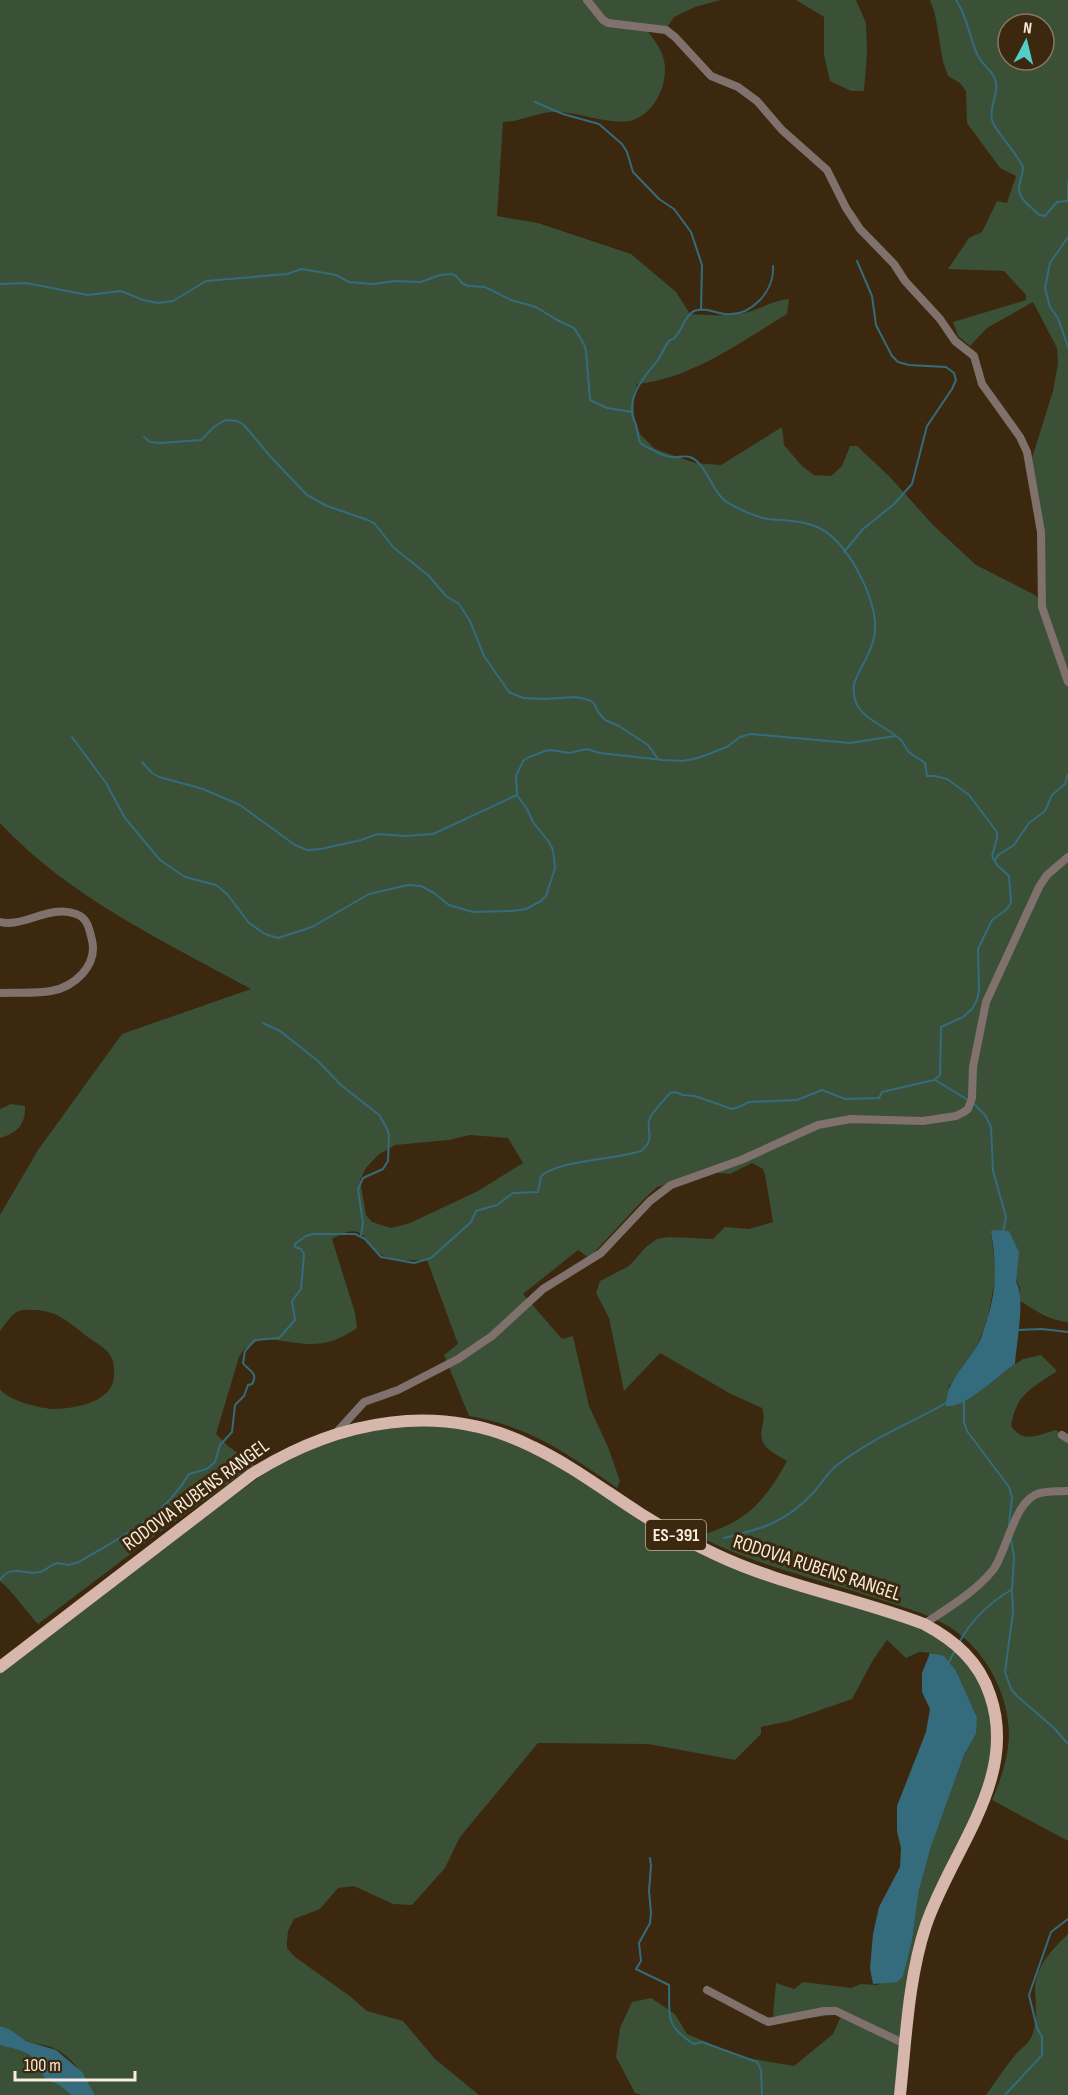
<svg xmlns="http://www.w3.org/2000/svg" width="1068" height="2095" font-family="'Sofia Sans Condensed',sans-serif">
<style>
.green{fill:#3a5037;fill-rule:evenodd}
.water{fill:#346c7e}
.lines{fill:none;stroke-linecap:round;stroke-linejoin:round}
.stream{stroke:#346c7e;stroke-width:2}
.street{stroke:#81716c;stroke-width:8}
.primary{stroke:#d7b6ab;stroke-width:12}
.labels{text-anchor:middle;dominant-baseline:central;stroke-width:6;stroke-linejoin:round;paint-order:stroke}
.shield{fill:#3b280e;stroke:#bfb19f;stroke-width:1.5}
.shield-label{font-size:18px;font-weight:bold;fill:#f8ecdd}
.street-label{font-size:20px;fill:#f8ecdd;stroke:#3b280e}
</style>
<rect width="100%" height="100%" fill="#3b280e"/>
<g class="green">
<path d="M0 0H721L695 7 674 17 666 29 641 24C649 33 658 43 662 54 672 78 656 115 630 121 610 125 578 112 557 112 539 111 521 122 503 122L497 216 538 223 631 254 676 292 690 314C709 315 729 317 748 312 763 308 774 300 789 299L787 314C740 342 693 378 637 384L633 399 635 421 640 434 655 449 695 463 721 465 782 427 784 445 802 466 814 475 831 476 842 466 850 446H857L889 476 933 525 976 565 1035 595 1041 601 1044 596 1032 458 1053 391 1058 364 1057 348 1033 302 987 328 970 346 958 336 953 322 1026 300V295L1004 271 948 269 969 238 982 232 997 201 1007 203 1016 176 1000 168 967 123 966 91 960 83 948 76 943 62 935 14 930 0H1068V1322C1050 1321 1034 1310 1019 1300L1020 1288 991 1231 996 1275 988 1316 977 1347 961 1368 948 1388 1003 1372 1023 1359 1041 1355 1057 1371C1032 1388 1016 1394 1011 1426 1024 1444 1037 1435 1056 1430L1068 1437V1841L992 1800C1001 1779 1009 1756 1009 1733 1008 1691 984 1648 948 1626 926 1613 900 1606 875 1598 816 1578 754 1565 698 1536 745 1523 764 1503 787 1461 781 1457 772 1453 767 1448 754 1434 768 1423 762 1408L731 1394 660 1353 624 1391 609 1318 596 1293 600 1281 629 1266 647 1246 657 1239 668 1237 713 1239 725 1227 749 1229 773 1222 765 1175 763 1169 752 1163 730 1174 708 1172 657 1187 644 1199 589 1258 578 1250 523 1294 562 1339 573 1336 589 1406 608 1447 620 1481 617 1488C568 1454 529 1426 469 1416L444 1355 458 1344 427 1260C413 1260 397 1262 384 1256 360 1245 369 1218 332 1239L355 1313 357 1328C323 1351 307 1344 269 1339 256 1340 245 1345 239 1357L216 1434 228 1446 254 1465 149 1540 38 1624C25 1610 14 1593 0 1581V1389C7 1400 41 1409 54 1409 77 1408 116 1402 114 1372 114 1369 114 1362 112 1359 108 1348 94 1342 85 1335 69 1322 58 1312 37 1310 31 1310 24 1309 19 1311 11 1314 5 1325 0 1331V1215L38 1150 122 1034 251 989C162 940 70 898 0 823ZM1008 24H1044V60H1008ZM470 1135 508 1138 523 1163 478 1191 410 1223 391 1228 372 1222 366 1215 360 1180 366 1168 378 1155 395 1145 449 1140Z"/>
<polygon points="796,0 856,0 866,23 867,54 864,91 851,91 830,81 824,55 824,17"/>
<path d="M11 1104 25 1106C26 1124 17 1133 0 1138V1109Z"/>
<path d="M439 1423 515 1440 662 1531 926 1628 963 1653 989 1696 994 1758 978 1802 949 1859 936 1891 896 2095H642L635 2093 616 2057 620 2028 632 2002 651 1998 675 2014 687 2034 742 2057 794 2066 833 2034 842 2014 783 2021 773 2015 776 1983 794 1989 803 1982 851 1988 861 1984 878 1985 912 1941 919 1890 931 1847 964 1755 976 1734 933 1653 919 1652 906 1658 887 1640 873 1660 852 1699 789 1721 761 1727V1734L735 1760 648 1744 538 1743 460 1837 445 1868 412 1905 393 1904 354 1886 338 1888 320 1909 294 1919 288 1931 287 1942V1948L295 1957 351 1997 367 2011 403 2021 435 2059 479 2095H95C85 2077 72 2055 51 2047 43 2044 33 2044 24 2040 15 2036 10 2029 0 2026V1673L208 1514 279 1463 353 1431Z"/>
<path d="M1068 1934V2095H986C996 2081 1005 2067 1016 2054 1022 2047 1030 2043 1033 2033 1037 2020 1036 2005 1035 1991 1035 1966 1052 1950 1068 1934Z"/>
<path d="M0 2045C12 2048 28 2051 36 2062 40 2068 42 2075 46 2080L59 2085 71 2095H0Z"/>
</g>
<g class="water">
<path d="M996 1230 1009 1231 1019 1252 1016 1282C1026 1297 1016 1345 1015 1364 998 1375 965 1409 946 1406 947 1381 962 1369 975 1349 980 1343 982 1335 984 1328 997 1293 997 1268 991 1231Z"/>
<polygon points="930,1653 944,1656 956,1671 977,1718 976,1734 964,1755 931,1847 919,1890 912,1941 903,1976 897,1982 873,1984 870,1968 873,1934 879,1907 900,1867 901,1848 897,1831 897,1806 926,1732 930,1709 922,1692 922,1673"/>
<path d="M0 2026 9 2029 26 2041 56 2050 82 2072 95 2095H71L59 2085 46 2080C42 2075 40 2068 36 2062 28 2050 13 2049 0 2045Z"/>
</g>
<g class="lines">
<g class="stream">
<path d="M956 0C968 17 969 38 978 56 983 66 995 72 996 83 998 96 989 107 992 120 996 133 1015 150 1023 167 1023 175 1020 179 1019 187 1018 199 1032 207 1039 215L1045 216 1057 202 1068 201"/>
<polyline points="535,102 563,114 599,124 622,144 627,152 633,172 659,199 674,209 691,232 702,265 701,310"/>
<polyline points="1068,201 1068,182"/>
<polyline points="1068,237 1050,263 1045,288 1050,307 1058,318 1068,347"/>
<polyline points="0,284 26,283 88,295 121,291 143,300 158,303 173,301 206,281 287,274 302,269 336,275 349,282 373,284 395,281 421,282 440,275 451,274 456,276 462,283 468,286 485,287 511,300 536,307 557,320 574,328 584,344 586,351 590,400 607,408 632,412"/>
<polyline points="144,437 150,442 161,443 201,440 214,427 225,420 237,421 244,425 269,455 307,495 327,506 368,520 375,524 393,547 429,576 446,596 459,604 470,621 484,656 509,692 523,698 544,699 576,697 589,700 594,703 598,712 605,720 619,726 648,745 658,759"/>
<polyline points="844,552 863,529 894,504 912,484 927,426 952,389 956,380 954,373 946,367 909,365 898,362 892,356 876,325 872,296 857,261"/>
<polyline points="72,737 106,783 125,818 160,860 185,877 216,885 227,894 249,923 265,934 278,938 312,927 369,894 408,885 421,886 434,893 449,905 473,912 512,911 526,909 541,901 546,896 555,868 553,850 549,842 533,822 527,809 517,795 516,776 523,761 529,757 545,751 551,750 569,753 587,749 600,753 663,760 683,761 698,758 727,747 740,737 751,734 850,743 895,736"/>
<polyline points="142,762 152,773 159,777 203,789 240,805 295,845 307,850 321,849 361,840 378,834 406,836 433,834 517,795"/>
<polyline points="995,861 998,855 1014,845 1029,823 1045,811 1052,795 1065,784 1068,774"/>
<polyline points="263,1023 280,1031 318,1061 341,1085 379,1115 385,1125 389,1134 388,1161 383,1169 363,1178 358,1189 363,1223 361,1235"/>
<polyline points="935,1080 968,1100"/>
<polyline points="973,1103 985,1115 991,1127 993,1171 1006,1217 1003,1232"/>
<polyline points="1017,1330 1042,1329 1068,1332"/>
<polyline points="964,1399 964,1422 967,1431 1009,1487 1012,1497 1009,1525"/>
<path d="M724 1538C761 1529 785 1523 812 1494 821 1485 827 1473 836 1466 870 1439 911 1423 948 1402"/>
<polyline points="1011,1539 1014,1557 1012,1590 1013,1612 1005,1672 1011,1689 1017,1696 1054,1728 1068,1744"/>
<path d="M0 1580C11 1563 24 1576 40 1572 46 1570 51 1565 57 1563L68 1565 79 1562C121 1537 164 1517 189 1474L207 1469 215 1462 220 1445 232 1432 235 1405 244 1396 248 1385 252 1384C259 1372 248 1371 243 1363L245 1351 255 1340 279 1338 295 1320 292 1301 301 1289 304 1254 301 1249 295 1247V1244L306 1236 313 1234H355L365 1239 381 1257 414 1263 431 1258 471 1222 476 1211 497 1205 513 1193 538 1192 541 1176C563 1159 614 1160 641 1151 658 1138 643 1129 651 1116 656 1108 664 1100 670 1093L675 1092 683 1095 695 1096 732 1109 739 1107 749 1102 797 1100 822 1090 845 1099 879 1098 882 1092 934 1080 940 1075 941 1027 963 1017 972 1009 977 1000 979 990 978 949 992 920 1006 910 1011 903 1009 876 997 865 992 856 997 838V832L969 795 947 779 935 776H927L925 763C920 759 913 756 909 752 906 749 904 743 901 740 882 722 850 718 854 684 860 666 875 648 875 629 877 599 848 543 821 529 804 520 786 521 768 519 756 517 741 510 730 504 712 495 707 463 690 457 684 455 678 458 672 457 665 457 661 454 655 451 636 442 641 446 636 425 635 421 632 417 632 412 631 390 645 377 657 361 662 355 664 347 669 341 674 337 672 342 676 336 682 330 685 315 694 311 705 307 715 313 725 314 751 317 775 291 773 266"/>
<path d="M959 1643C971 1620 989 1603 1011 1590"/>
<polyline points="948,1664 955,1650"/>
<path d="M650 1858 651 1866 649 1891 651 1913 650 1923 639 1943 641 1961 636 1969 669 1985C670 2017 664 2025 694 2044L702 2042 757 2062 761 2070 762 2095"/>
<polyline points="1005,2095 1042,2055 1042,2037 1037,2028 1029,1995 1051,1932 1068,1919"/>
</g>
<g class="street">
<polyline points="587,0 603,20 608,23 666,30 675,37 711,76 738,87 757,101 782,130 827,170 846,208 860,229 894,264 905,281 940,319 955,341 974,356 982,384 1020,437 1027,452 1041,532 1042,607 1068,682"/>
<path d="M0 922C23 928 50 904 76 914 88 918 89 929 92 940 98 966 74 987 51 991 35 994 16 992 0 993"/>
<polyline points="336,1433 364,1402 398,1390 458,1359 492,1336 543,1289 601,1253 650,1201 671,1185 741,1160 818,1125 851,1119 923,1121 956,1116 964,1112 968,1109 972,1098 973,1067 986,1002 1039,887 1047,875 1068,857"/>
<polyline points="1062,1435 1068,1439"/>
<path d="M924 1624C948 1608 974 1593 993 1570 1007 1552 1014 1499 1040 1493 1049 1491 1059 1491 1068 1491"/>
<polyline points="707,1990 768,2022 824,2011 836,2011 905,2044"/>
</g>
<path class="primary" d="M0 1667 252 1474C338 1420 440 1400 533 1447 571 1465 605 1491 641 1514 665 1529 691 1543 717 1555 783 1586 856 1598 924 1624 954 1640 979 1661 990 1695 1019 1778 952 1849 926 1925 908 1979 906 2039 900 2095"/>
</g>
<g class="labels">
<rect class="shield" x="646" y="1520" width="60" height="30" rx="4.5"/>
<g class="shield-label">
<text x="676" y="1535">ES-391</text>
</g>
<g class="street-label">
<text transform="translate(196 1495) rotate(-36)">RODOVIA RUBENS RANGEL</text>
<text transform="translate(817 1568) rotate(18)">RODOVIA RUBENS RANGEL</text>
</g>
</g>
<g transform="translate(1026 42) rotate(7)"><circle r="28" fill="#3b280e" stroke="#877661" stroke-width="1.5"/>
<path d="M0-4.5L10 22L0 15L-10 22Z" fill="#53cdcb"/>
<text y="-9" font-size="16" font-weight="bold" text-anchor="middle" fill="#f8ecdd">N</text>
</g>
<path d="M15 2071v9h120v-9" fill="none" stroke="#f8ecdd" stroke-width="3"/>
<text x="24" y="2071" font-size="18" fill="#f8ecdd" stroke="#3b280e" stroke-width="4.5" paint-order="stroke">100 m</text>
</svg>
